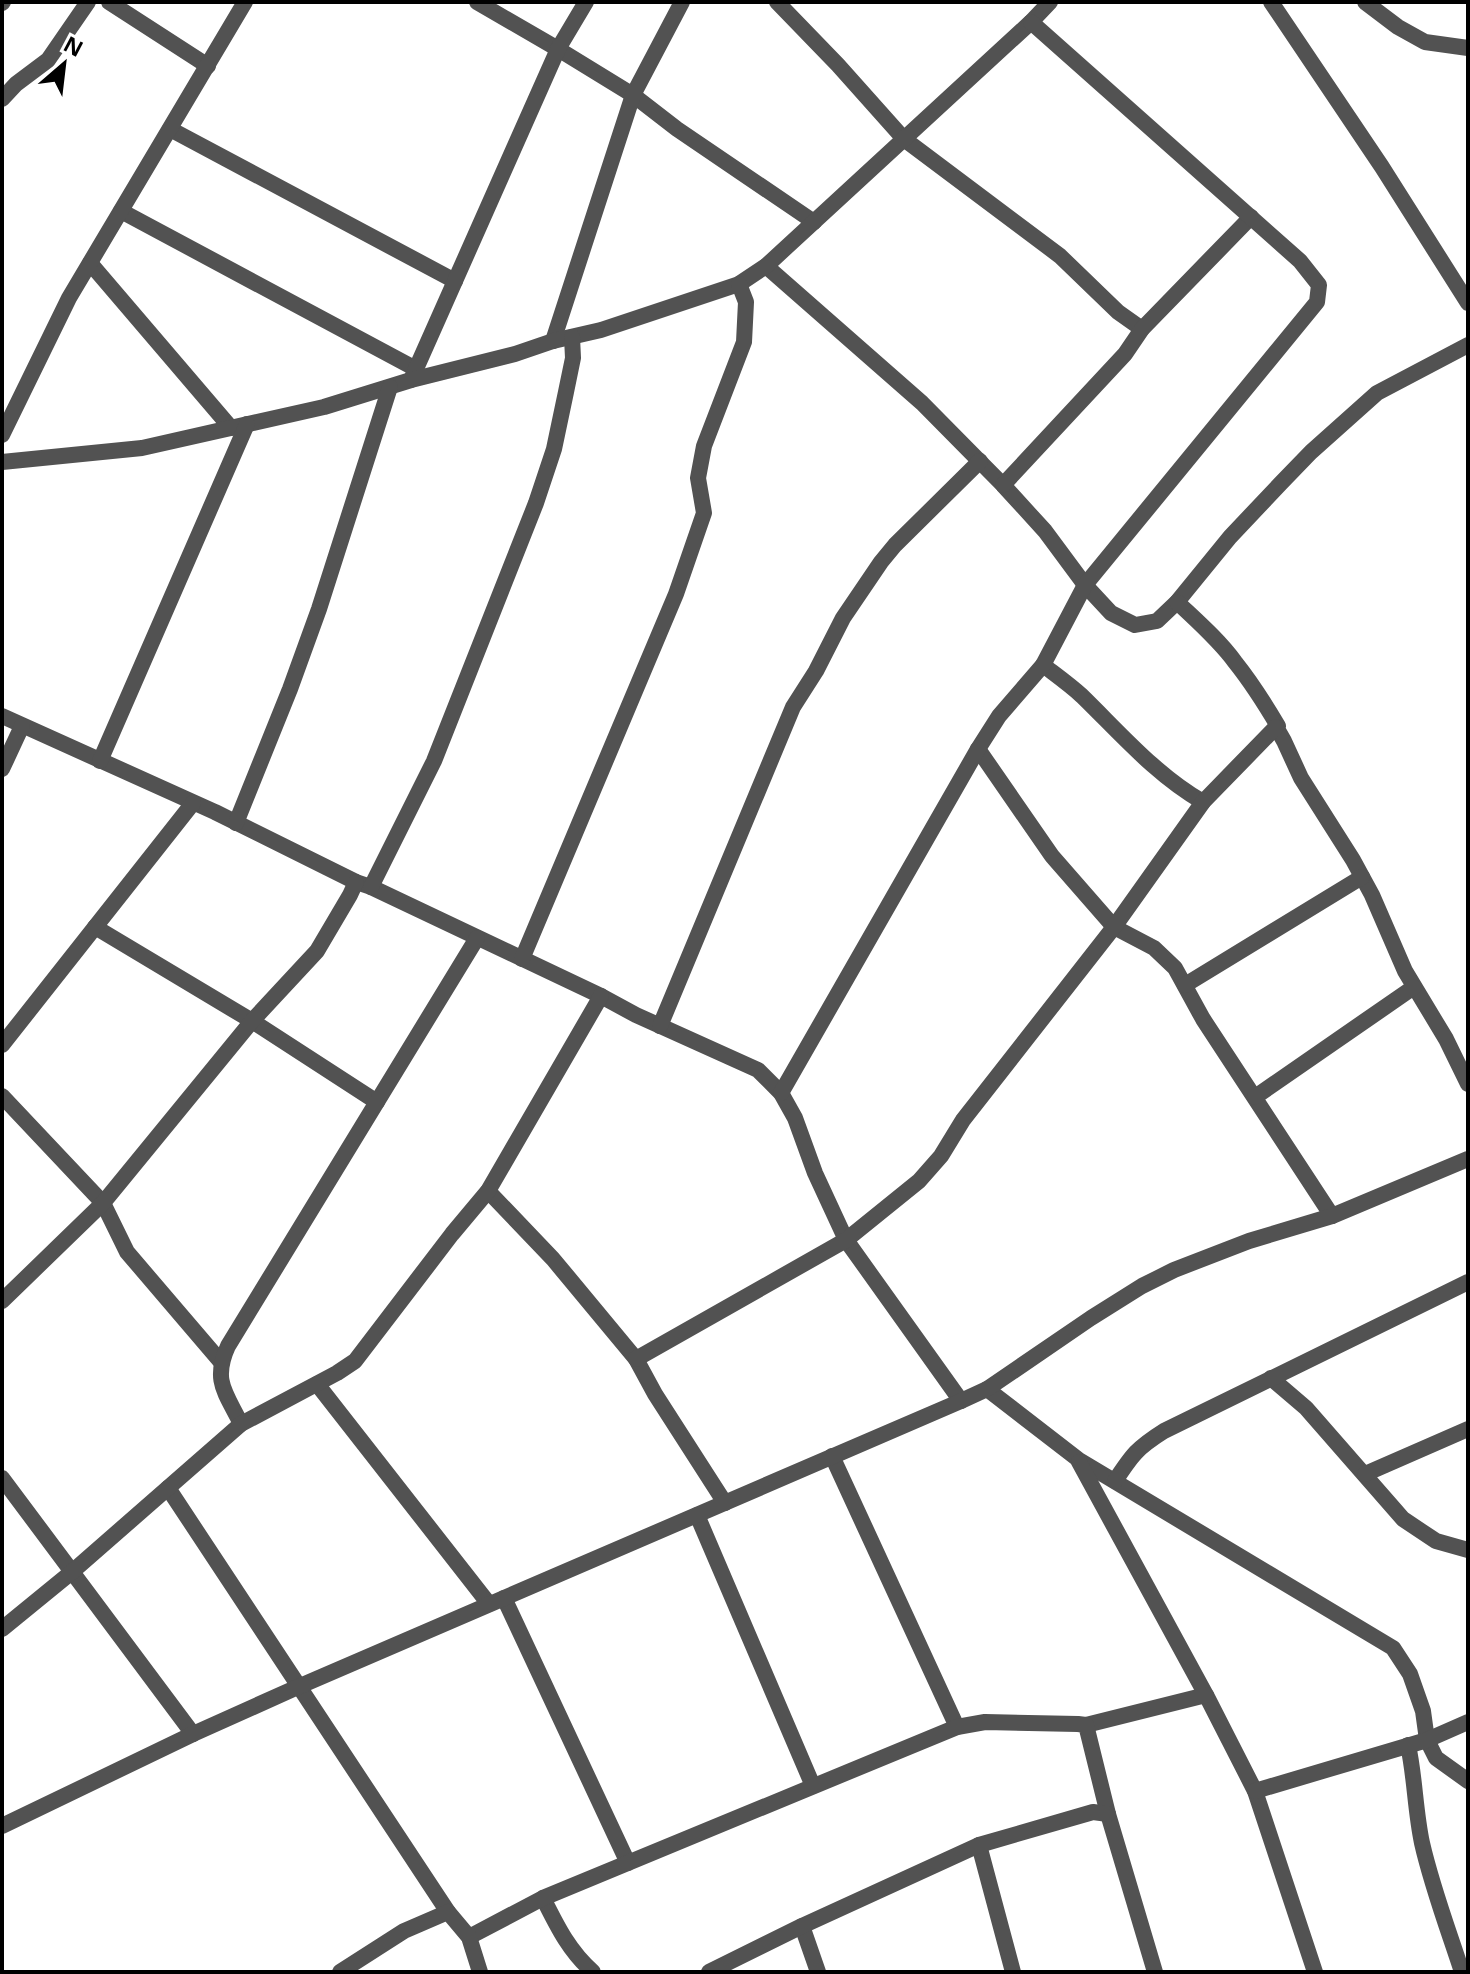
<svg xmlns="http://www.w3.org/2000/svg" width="1470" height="1974" font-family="'Noto Sans',sans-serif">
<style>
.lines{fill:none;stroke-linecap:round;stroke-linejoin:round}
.minor{stroke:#525252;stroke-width:16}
</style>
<rect width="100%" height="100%" fill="#fff"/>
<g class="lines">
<g class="minor">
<polyline points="109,2 208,66"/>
<polyline points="477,2 558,49 633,95 677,129 814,222"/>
<polyline points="777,2 838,65 904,139 1060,256 1118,312 1142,329"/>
<polyline points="1271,2 1382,167 1468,303"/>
<polyline points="1365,2 1398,27 1425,42 1468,48"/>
<polyline points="2,3 3,2"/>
<polyline points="2,99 16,84 48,60 88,2"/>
<polyline points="170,129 455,281"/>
<polyline points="121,211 416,369"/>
<polyline points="90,263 231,428"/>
<polyline points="766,266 922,403 1003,485 1045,531 1085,585 1111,613 1135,625 1157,621 1177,602 1230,537 1281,483 1311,452 1377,393 1468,345"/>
<polyline points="553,341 633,95 682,2"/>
<polyline points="411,380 558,49 586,2"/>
<polyline points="2,435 69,298 245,2"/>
<polyline points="2,462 142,448 324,407 411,380 515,354 553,341 601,330 739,284 766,266 1031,22 1050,2"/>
<polyline points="1003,485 1125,354 1142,329 1251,217"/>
<path d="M1177 602C1197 621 1219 640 1235 662 1251 682 1265 704 1278 726L1276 727 1284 741 1301 778 1353 860 1372 895 1405 971 1446 1039 1468 1084"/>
<path d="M1043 665C1056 675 1070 685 1082 696 1120 733 1156 775 1203 802"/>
<polyline points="2,716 215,812 356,882 371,887 601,996 636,1015 758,1070 781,1093 795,1118 815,1173 846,1240 961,1401"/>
<polyline points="978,749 1052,856 1114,927 1154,948 1175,968 1203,1019 1332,1216"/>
<polyline points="100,761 247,424"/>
<polyline points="2,769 22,726"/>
<polyline points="236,823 290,689 319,609 390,387"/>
<polyline points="371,887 434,761 536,503 554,449 566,392 573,358 572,337"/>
<polyline points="95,927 252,1021 377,1102"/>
<polyline points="522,959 676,594 704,513 698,478 704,446 744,342 746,302 739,284"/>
<polyline points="1185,985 1362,877"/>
<polyline points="660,1026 793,707 816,671 843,618 881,562 895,545 980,461"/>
<polyline points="2,1045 193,803"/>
<polyline points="781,1093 978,749 999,716 1043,665 1085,585 1317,302 1319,285 1300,261 1031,22"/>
<polyline points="2,1096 103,1203 127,1252 221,1362"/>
<polyline points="1255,1097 1414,987"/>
<polyline points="488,1191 553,1259 636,1359 655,1394 725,1503"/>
<polyline points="2,1301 103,1203 252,1021 317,951 350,895 356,882"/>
<polyline points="636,1359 846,1240 919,1181 941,1156 963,1120 1114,927 1203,802 1276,727"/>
<polyline points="1271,1378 1306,1408 1403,1519 1436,1541 1468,1550"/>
<polyline points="317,1384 489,1604"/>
<polyline points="987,1389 1079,1460 1393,1648 1410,1674 1423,1711 1427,1740 1436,1758 1468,1781"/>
<path d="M241 1424C226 1393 212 1381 228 1346L477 938"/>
<polyline points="832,1456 957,1727"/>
<polyline points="1079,1462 1206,1695 1255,1791 1315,1972"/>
<polyline points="1365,1474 1468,1429"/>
<polyline points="2,1478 193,1734"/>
<path d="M1115 1481C1132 1455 1137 1448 1164 1431L1468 1282"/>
<polyline points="168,1488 448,1912"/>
<polyline points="697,1515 813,1786"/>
<polyline points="504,1598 628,1863"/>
<polyline points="2,1629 73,1571 241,1424 337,1373 355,1361 452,1234 488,1191 601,996"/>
<polyline points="1086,1725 1206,1695"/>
<path d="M1408 1745C1415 1777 1415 1810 1422 1843 1432 1887 1448 1929 1462 1972"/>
<polyline points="1255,1791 1427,1740 1468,1722"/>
<polyline points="2,1826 193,1734 300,1686 961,1401 987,1389 1091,1318 1142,1286 1174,1270 1249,1241 1332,1216 1468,1159"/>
<polyline points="979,1845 1013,1972"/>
<path d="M543 1898C557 1926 569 1951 593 1972"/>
<polyline points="802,1926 818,1972"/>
<polyline points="469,1937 543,1898 957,1727 985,1722 1078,1724 1086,1725 1108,1814 1155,1972"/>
<polyline points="340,1972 404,1931 448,1912 469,1937 480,1972"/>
<polyline points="709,1972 802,1926 979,1845 1093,1812 1108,1814"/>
</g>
</g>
<rect width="1470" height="1974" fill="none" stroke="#000000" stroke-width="8"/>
<g transform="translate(64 64) rotate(28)" stroke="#ffffff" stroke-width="6" paint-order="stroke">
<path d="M0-6L14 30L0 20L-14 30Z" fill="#000000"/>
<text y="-12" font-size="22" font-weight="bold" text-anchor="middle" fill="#000000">N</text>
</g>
</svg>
